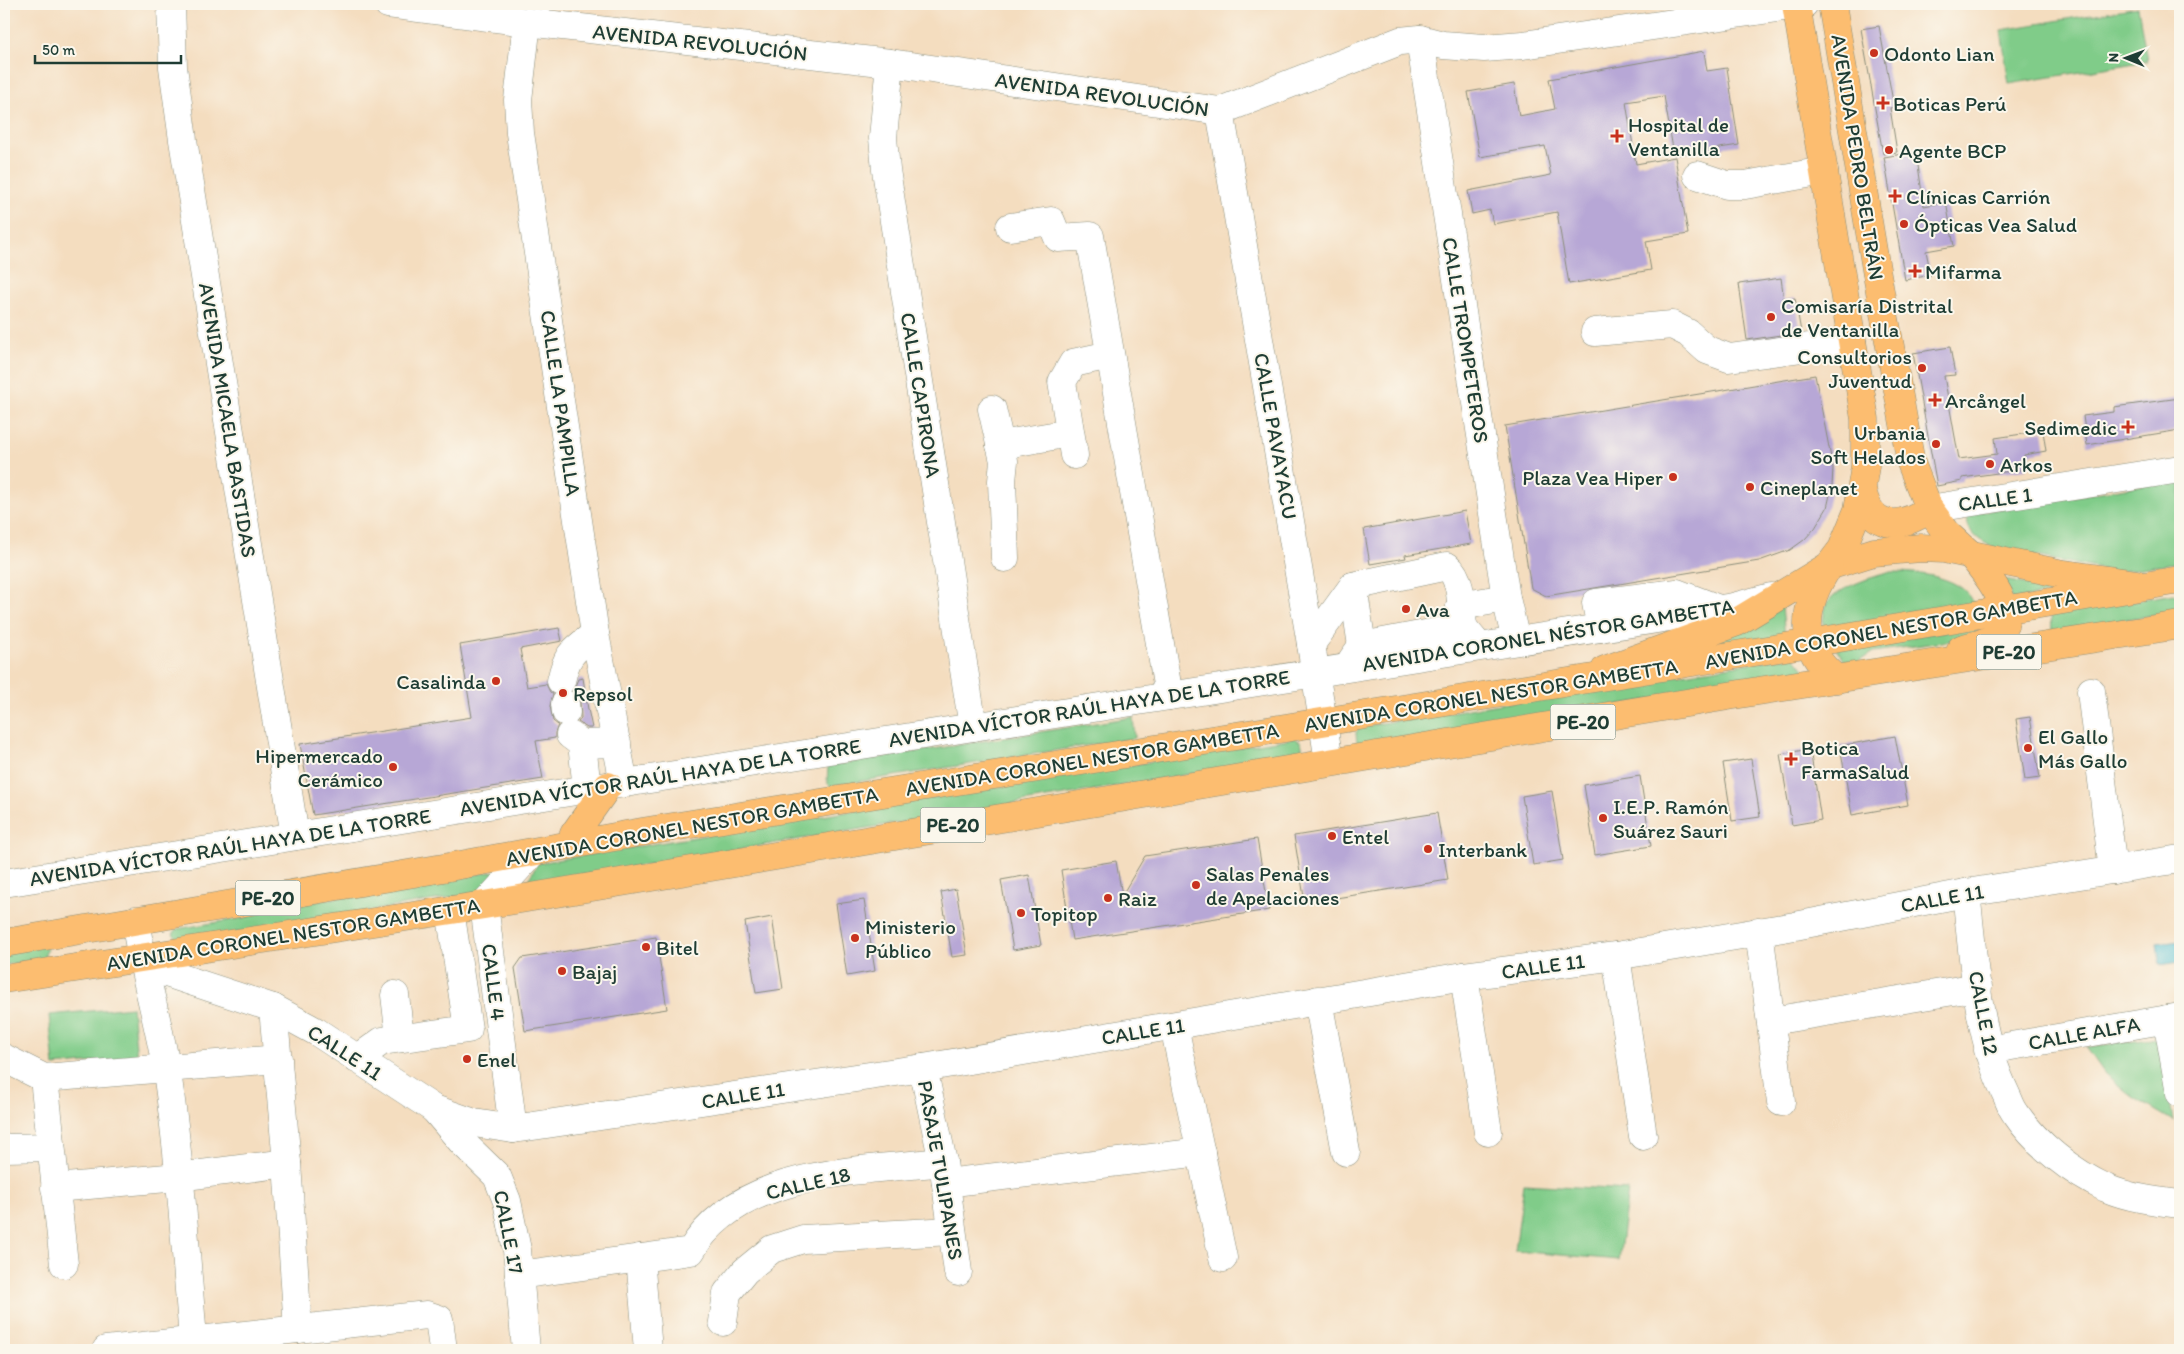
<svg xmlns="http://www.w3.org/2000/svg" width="2184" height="1354" font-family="Itim,sans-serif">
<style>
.green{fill:#80cc89;stroke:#50845e}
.water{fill:#56c0d2;stroke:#3a7e83}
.building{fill:#b7a7d6}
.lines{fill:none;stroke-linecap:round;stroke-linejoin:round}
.minor-casing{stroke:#8a8d7a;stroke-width:29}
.major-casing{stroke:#8a8d7a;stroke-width:29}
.highway-casing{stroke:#8a8d7a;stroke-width:29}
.minor{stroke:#fff;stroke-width:28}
.major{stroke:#fcbd6f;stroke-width:28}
.highway{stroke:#fcbd6f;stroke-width:28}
.poi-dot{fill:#c8321e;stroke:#fbf7ec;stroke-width:2}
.labels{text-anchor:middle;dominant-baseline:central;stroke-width:4;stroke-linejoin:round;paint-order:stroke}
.shield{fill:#fbf7ec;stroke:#61756b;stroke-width:1}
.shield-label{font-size:20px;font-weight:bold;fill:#1f3d34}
.street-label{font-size:21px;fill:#1f3d34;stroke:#fbf7ec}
.poi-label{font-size:21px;fill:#1f3d34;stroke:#fbf7ec;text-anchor:start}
</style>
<rect width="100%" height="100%" fill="#fbf7ec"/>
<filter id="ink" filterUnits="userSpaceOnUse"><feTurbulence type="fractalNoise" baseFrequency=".02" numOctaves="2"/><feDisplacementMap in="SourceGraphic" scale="10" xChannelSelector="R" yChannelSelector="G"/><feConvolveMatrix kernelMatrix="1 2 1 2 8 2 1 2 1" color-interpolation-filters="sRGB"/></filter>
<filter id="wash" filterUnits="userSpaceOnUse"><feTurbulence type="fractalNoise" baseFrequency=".0096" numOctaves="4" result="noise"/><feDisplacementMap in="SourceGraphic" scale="20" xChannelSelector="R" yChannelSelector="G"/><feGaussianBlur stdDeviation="1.12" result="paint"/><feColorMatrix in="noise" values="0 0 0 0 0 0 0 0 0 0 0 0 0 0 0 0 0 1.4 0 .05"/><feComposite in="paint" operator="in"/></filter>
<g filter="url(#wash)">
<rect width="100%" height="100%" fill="#f4ddbf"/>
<g class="green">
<polygon points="2138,7 2147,61 2009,84 2001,30"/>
<path d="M2180 479V562L2116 572 1995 548C1980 541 1964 532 1968 514Z"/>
<path d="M1891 572C1917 572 1967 576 1975 607L1823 632C1823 623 1823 612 1827 604 1837 587 1873 577 1891 572Z"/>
<polygon points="2004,580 2062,591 2012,600"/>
<polygon points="2180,593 2180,611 2052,631 2051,614"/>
<polygon points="1782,606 1785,638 1692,647"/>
<polygon points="1978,626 1977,637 1873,652 1849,668 1836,648"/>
<polygon points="1793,656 1807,673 1362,748 1357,743 1356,733 1359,727"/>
<polygon points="1133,717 1135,738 830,786 827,782 828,766"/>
<polygon points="1294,738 1301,742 1303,750 1298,756 525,885 538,863"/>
<polygon points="502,870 495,890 181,942 173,934 177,929 243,918 270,909"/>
<polygon points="43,945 47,950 43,959 4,965 4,952"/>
<polygon points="132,1007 137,1058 54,1066 49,1015"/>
<polygon points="2160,1038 2173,1121 2133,1097 2105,1074 2086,1047"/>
<polygon points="1524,1184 1628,1190 1619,1260 1515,1251"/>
</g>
<polygon class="water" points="2180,940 2180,962 2160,965 2157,943"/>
<g id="blocks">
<g class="building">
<polygon points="1879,26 1894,107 1890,108 1897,152 1883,154 1861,29"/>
<polygon points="1704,51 1707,71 1727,68 1739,145 1674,155 1664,96 1626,102 1636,164 1675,157 1688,234 1646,241 1651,270 1569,284 1557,212 1493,224 1490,210 1472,214 1468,191 1551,175 1545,146 1480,157 1468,92 1514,84 1519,116 1555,109 1549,79"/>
<polygon points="1916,152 1924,206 1946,202 1954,246 1926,251 1931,275 1905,280 1884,157"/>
<polygon points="1781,278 1784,300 1795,298 1801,332 1747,340 1739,284"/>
<polygon points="1950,347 1955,375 1944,376 1959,459 1997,454 1995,438 2043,431 2046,451 2024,455 2026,469 1962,478 1962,481 1937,486 1913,353"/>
<polygon points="1815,375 1833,468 1832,486 1827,508 1815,528 1804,540 1790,550 1759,561 1546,596 1531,588 1505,426"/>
<polygon points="2180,398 2180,430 2087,445 2083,416 2114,412 2114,407"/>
<polygon points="1465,511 1471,544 1405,555 1406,558 1370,564 1364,529"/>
<polygon points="559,628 562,641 520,649 527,687 546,684 550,692 553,694 550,706 553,721 558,725 555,733 555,738 536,741 543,779 313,815 300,744 472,717 460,645"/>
<polygon points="583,678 588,709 592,728 587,728 578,722 581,718 580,702 578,695 573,691 578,679"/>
<polygon points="2030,717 2040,778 2025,780 2016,719"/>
<polygon points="1895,736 1908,805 1852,815 1840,746"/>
<polygon points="1810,749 1821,820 1792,825 1780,754"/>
<polygon points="1751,759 1760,817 1732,821 1723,763"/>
<polygon points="1640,776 1651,846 1595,855 1584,785"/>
<polygon points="1552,791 1563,860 1533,865 1522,796"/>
<polygon points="1437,813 1448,880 1305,903 1294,836"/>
<polygon points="1257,839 1269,910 1072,940 1061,870 1116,861 1122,895 1145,856"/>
<polygon points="1029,875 1041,945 1013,950 1001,880"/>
<polygon points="956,889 967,955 952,957 941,892"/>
<polygon points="864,900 875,971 847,976 836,904"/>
<polygon points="772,917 783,989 756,993 745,922"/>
<polygon points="656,937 667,1009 525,1031 515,968 522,958"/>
</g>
</g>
</g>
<g filter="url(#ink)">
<use href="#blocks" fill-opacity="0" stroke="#8a8d7a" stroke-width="1"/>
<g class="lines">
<g class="minor-casing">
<g id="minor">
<polyline points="171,4 173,67 183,140 295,836"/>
<polyline points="388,4 527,22 890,63 1220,111 1400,41 1420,39 1443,45 1484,48 1523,45 1804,4"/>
<polyline points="527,22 518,100 520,133 595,634 624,783"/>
<polyline points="1420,39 1506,598 1516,641"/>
<polyline points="890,63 883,138 886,170 973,727"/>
<polyline points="1220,111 1311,644 1329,762"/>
<polyline points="1697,175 1727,185 1745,185 1824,171"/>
<polyline points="1010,227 1051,221 1058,238 1090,236 1169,696"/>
<polyline points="1595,332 1672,325 1688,333 1707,350 1729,358 1852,341"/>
<polyline points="992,409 1004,461 1002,481 1005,558"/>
<polyline points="1000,445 1070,433"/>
<polyline points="1074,455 1062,382 1073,363 1110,355"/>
<polyline points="1929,509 2180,469"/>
<polyline points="1460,606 1506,598"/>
<polyline points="1601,628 1596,603 1677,593 1719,609"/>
<polyline points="1311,644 1353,586"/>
<path d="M1362 646 1353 586 1447 566C1463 579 1461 608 1463 627"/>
<polyline points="1352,660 1362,646 1463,627 1474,640"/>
<path d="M561 681C567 653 573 651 595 634"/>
<polyline points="2091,691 2113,870"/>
<polyline points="565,704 566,712"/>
<polyline points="570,735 582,744 617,743"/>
<polyline points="582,744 587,789"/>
<polyline points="4,883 973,727 1733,607 1771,597"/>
<path d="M1966 893C1974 960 1976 1032 2006 1094 2009 1100 2011 1108 2016 1114 2037 1145 2072 1172 2106 1188 2129 1198 2156 1201 2180 1204"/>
<path d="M135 920C143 973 160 1025 168 1079 181 1169 186 1260 194 1350"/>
<polyline points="1759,931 1781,1102"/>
<polyline points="1616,956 1643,1136"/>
<polyline points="141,959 160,971 273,1008 317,1032 434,1109 474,1123 513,1129 923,1068 1464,976 1616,956 1795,926 1966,893 2180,859"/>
<polyline points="1464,976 1488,1132"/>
<polyline points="395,995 400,1038"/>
<polyline points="1318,1000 1346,1152"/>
<polyline points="273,1008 287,1163 298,1329"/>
<polyline points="2167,1019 2180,1093"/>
<polyline points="1771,1021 1978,987"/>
<polyline points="1174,1026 1223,1258"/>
<polyline points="1988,1050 2180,1017"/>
<polyline points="4,1058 44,1078 278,1059"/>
<polyline points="357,1059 382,1041 468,1029 450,910"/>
<polyline points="923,1068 943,1162 958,1272"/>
<polyline points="44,1078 64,1264"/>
<polyline points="434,1109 462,1142 497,1176 507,1201 517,1250 526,1350"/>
<polyline points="513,1129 484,905 532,853"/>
<polyline points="4,1148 51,1147"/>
<polyline points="946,1183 1201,1152"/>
<polyline points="55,1188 178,1177 287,1163"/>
<polyline points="640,1258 648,1350"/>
<path d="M519 1275 691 1251C739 1170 859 1171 943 1162"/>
<polyline points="723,1322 727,1293 745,1271 772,1249 803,1239 952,1231"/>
<polyline points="106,1350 427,1315 439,1319 443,1350"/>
</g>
</g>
<g class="major-casing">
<g id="major">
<polyline points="1832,4 1876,269 1911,463 1929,509 1947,533 1971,555"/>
<path d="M1862 489C1870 530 1899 530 1929 509"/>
<polyline points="1829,566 1874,552 1921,548 1944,549 2058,573 2137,584"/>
<polyline points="1605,670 1737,622 1829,566 1842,549 1858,510 1865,466 1865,419 1796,4"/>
</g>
</g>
<g class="highway-casing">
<g id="highway">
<path d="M1829 566C1803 604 1796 649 1837 679"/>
<path d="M1961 649C1969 646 1979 645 1987 641 2029 624 1988 576 1971 555"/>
<polyline points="570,845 574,834 608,786"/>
<polyline points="4,943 449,867 642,832 1810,643 2180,580"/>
<polyline points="4,979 484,905 1752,692 2180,625"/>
</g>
</g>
<use href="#minor" class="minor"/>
<use href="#major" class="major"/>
<use href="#highway" class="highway"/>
</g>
</g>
<g class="poi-dot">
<circle cx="1874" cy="53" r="5"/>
<path d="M1880.5 95.5h5v5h5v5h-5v5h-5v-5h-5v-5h5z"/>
<path d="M1614.5 128.5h5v5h5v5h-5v5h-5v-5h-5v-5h5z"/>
<circle cx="1889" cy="150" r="5"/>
<path d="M1892.5 188.5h5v5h5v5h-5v5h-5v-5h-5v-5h5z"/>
<circle cx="1904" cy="224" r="5"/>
<path d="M1912.5 263.5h5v5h5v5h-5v5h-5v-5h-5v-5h5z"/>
<circle cx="1771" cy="317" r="5"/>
<circle cx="1922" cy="368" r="5"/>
<path d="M1932.5 392.5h5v5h5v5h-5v5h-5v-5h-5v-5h5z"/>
<path d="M2125.5 419.5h5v5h5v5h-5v5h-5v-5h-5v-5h5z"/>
<circle cx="1936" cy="444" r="5"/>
<circle cx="1990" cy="464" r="5"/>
<circle cx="1673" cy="477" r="5"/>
<circle cx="1750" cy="487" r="5"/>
<circle cx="1406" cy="609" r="5"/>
<circle cx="496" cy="681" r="5"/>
<circle cx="563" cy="693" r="5"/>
<circle cx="2028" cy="748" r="5"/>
<path d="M1788.5 751.5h5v5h5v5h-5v5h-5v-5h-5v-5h5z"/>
<circle cx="393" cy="767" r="5"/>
<circle cx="1603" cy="818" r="5"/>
<circle cx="1332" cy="836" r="5"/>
<circle cx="1428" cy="849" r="5"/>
<circle cx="1196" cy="885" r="5"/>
<circle cx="1108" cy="898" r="5"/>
<circle cx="1021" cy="913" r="5"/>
<circle cx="855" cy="938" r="5"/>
<circle cx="646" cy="947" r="5"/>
<circle cx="562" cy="971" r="5"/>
<circle cx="467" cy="1059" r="5"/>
</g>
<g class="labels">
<g class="shield">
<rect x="1976.5" y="634.5" width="65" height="35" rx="4"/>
<rect x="1550.5" y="704.5" width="65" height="35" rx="4"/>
<rect x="920.5" y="807.5" width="65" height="35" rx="4"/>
<rect x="235.5" y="880.5" width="65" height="35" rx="4"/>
</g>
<g class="shield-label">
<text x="2009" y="652">PE-20</text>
<text x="1583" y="722">PE-20</text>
<text x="953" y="825">PE-20</text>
<text x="268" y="898">PE-20</text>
</g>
<g class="street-label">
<text transform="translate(700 42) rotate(6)">AVENIDA REVOLUCIÓN</text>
<text transform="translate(1102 94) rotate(8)">AVENIDA REVOLUCIÓN</text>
<text transform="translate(1858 157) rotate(81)">AVENIDA PEDRO BELTRÁN</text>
<text transform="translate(1466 340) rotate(81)">CALLE TROMPETEROS</text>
<text transform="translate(921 395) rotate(81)">CALLE CAPIRONA</text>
<text transform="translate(561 403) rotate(82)">CALLE LA PAMPILLA</text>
<text transform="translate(228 420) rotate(81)">AVENIDA MICAELA BASTIDAS</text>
<text transform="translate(1276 436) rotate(80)">CALLE PAVAYACU</text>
<text transform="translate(1995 499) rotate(-8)">CALLE 1</text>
<text transform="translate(1891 629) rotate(-10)">AVENIDA CORONEL NESTOR GAMBETTA</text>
<text transform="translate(1548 635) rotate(-9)">AVENIDA CORONEL NÉSTOR GAMBETTA</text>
<text transform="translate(1491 695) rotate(-9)">AVENIDA CORONEL NESTOR GAMBETTA</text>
<text transform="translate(1089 708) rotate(-9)">AVENIDA VÍCTOR RAÚL HAYA DE LA TORRE</text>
<text transform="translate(1092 759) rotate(-9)">AVENIDA CORONEL NESTOR GAMBETTA</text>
<text transform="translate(660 777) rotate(-9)">AVENIDA VÍCTOR RAÚL HAYA DE LA TORRE</text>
<text transform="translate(692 826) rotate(-10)">AVENIDA CORONEL NESTOR GAMBETTA</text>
<text transform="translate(230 847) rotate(-9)">AVENIDA VÍCTOR RAÚL HAYA DE LA TORRE</text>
<text transform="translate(1942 898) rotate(-10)">CALLE 11</text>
<text transform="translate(293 934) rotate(-9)">AVENIDA CORONEL NESTOR GAMBETTA</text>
<text transform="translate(1543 966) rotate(-8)">CALLE 11</text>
<text transform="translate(494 982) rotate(83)">CALLE 4</text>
<text transform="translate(1984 1013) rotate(79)">CALLE 12</text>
<text transform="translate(1143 1031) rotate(-9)">CALLE 11</text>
<text transform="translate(2084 1033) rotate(-10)">CALLE ALFA</text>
<text transform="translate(345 1052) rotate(33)">CALLE 11</text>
<text transform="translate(743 1095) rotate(-9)">CALLE 11</text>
<text transform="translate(941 1170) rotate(80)">PASAJE TULIPANES</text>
<text transform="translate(808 1183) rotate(-13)">CALLE 18</text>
<text transform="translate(509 1232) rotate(79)">CALLE 17</text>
</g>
<g class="poi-label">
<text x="1884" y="53">Odonto Lian</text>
<text x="1893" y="103">Boticas Perú</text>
<text x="1628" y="124">Hospital de<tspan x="1628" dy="24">Ventanilla</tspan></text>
<text x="1899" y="150">Agente BCP</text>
<text x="1906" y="196">Clínicas Carrión</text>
<text x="1914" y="224">Ópticas Vea Salud</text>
<text x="1925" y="271">Mifarma</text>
<text x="1781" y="305">Comisaría Distrital<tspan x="1781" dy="24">de Ventanilla</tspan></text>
<text x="1912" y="356" text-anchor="end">Consultorios<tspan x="1912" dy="24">Juventud</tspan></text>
<text x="1945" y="400">Arcångel</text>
<text x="2117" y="427" text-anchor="end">Sedimedic</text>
<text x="1926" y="432" text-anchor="end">Urbania<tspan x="1926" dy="24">Soft Helados</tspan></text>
<text x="2000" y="464">Arkos</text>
<text x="1663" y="477" text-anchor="end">Plaza Vea Hiper</text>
<text x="1760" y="487">Cineplanet</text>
<text x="1416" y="609">Ava</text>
<text x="486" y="681" text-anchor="end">Casalinda</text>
<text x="573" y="693">Repsol</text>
<text x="2038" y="736">El Gallo<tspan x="2038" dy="24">Más Gallo</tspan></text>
<text x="1801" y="747">Botica<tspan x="1801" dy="24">FarmaSalud</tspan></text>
<text x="383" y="755" text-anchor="end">Hipermercado<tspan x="383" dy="24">Cerámico</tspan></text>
<text x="1613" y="806">I.E.P. Ramón<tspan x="1613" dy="24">Suárez Sauri</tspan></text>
<text x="1342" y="836">Entel</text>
<text x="1438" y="849">Interbank</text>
<text x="1206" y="873">Salas Penales<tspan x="1206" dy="24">de Apelaciones</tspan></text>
<text x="1118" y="898">Raiz</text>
<text x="1031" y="913">Topitop</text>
<text x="865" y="926">Ministerio<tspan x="865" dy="24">Público</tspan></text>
<text x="656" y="947">Bitel</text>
<text x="572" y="971">Bajaj</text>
<text x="477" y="1059">Enel</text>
</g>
</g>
<rect width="2184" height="1354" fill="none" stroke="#fbf7ec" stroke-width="20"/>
<g transform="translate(2126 58) rotate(271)" stroke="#fbf7ec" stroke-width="4" paint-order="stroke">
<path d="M0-4L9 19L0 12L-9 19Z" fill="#1f3d34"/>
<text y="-8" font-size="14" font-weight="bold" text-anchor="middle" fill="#1f3d34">N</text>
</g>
<path d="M35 55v8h146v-8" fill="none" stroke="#1f3d34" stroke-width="2.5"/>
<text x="42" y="55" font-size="15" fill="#1f3d34" stroke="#fbf7ec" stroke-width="4" paint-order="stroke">50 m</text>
</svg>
